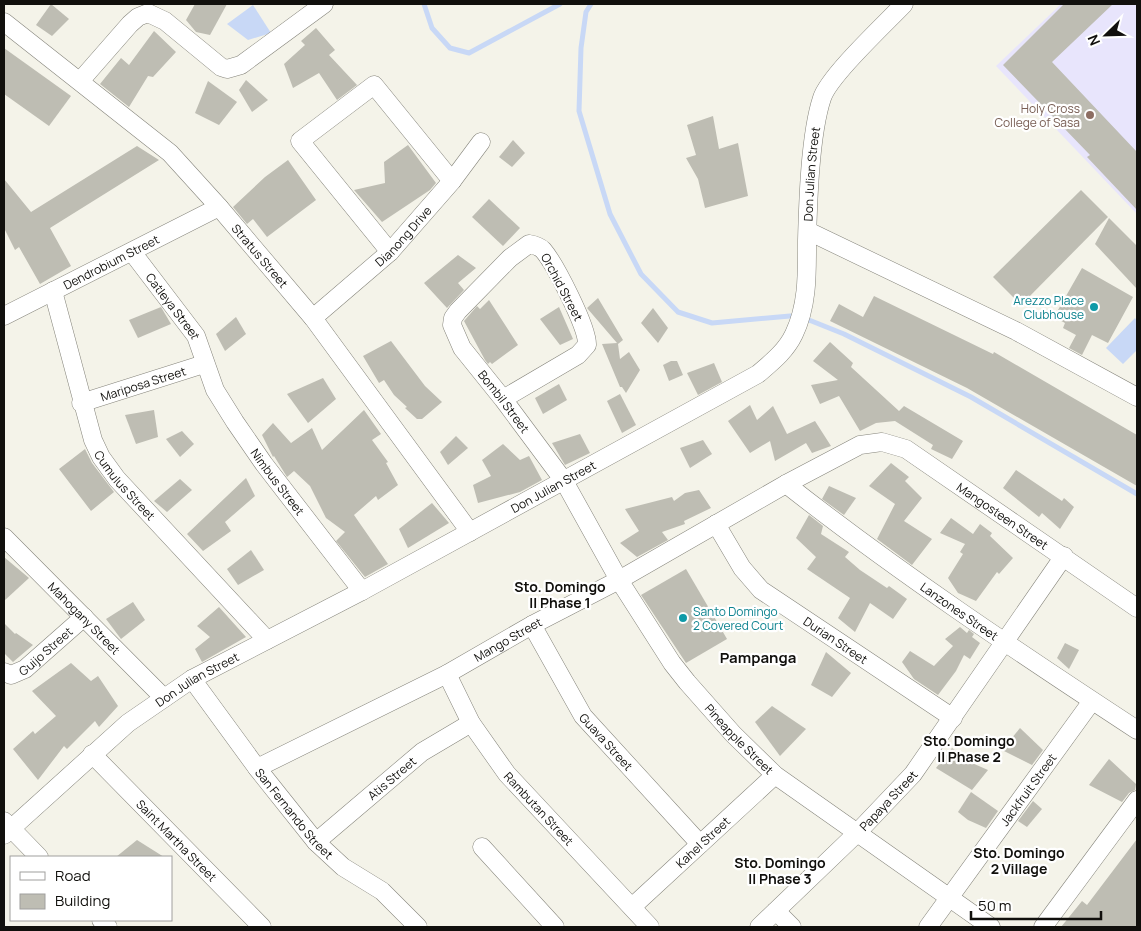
<svg xmlns="http://www.w3.org/2000/svg" width="1141" height="931" font-family="Manrope,sans-serif">
<style>
.education{fill:#e8e5fc}
.water{fill:#c8d8f6}
.lines{fill:none;stroke-linecap:round;stroke-linejoin:round}
.stream{stroke:#c8d8f6;stroke-width:5}
.building{fill:#bebdb3}
.minor-casing{stroke:#85847b;stroke-width:19}
.minor{stroke:#fff;stroke-width:18}
.education-dot{fill:#8d6e63;stroke:#fff;stroke-width:2}
.culture-dot{fill:#0f9aa8;stroke:#fff;stroke-width:2}
.labels{text-anchor:middle;dominant-baseline:central;stroke-width:4.5;stroke-linejoin:round;paint-order:stroke}
.education-label{font-size:12px;fill:#785e54;stroke:#fff;text-anchor:end}
.street-label{font-size:12px;fill:#11100d;stroke:#fff}
.culture-label{font-size:12px;fill:#0d838f;stroke:#fff;text-anchor:end}
.neighbourhood-label{font-size:14px;font-weight:bold;fill:#11100d;stroke:#fff}
.quarter-label{font-size:15px;font-weight:bold;fill:#11100d;stroke:#fff}
</style>
<rect width="100%" height="100%" fill="#f4f3e9"/>
<polygon class="education" points="1061,4 1137,4 1137,214 996,66"/>
<g class="water">
<polygon points="253,5 271,33 248,40 227,24"/>
<polygon points="1135,318 1137,321 1137,350 1123,364 1106,348"/>
</g>
<g class="lines">
<g class="stream">
<polyline points="424,4 432,28 450,48 469,53 560,4"/>
<polyline points="591,4 586,12 581,48 579,111 610,214 641,274 678,312 712,323 790,316"/>
<polyline points="809,320 844,334 971,397 1137,494"/>
</g>
</g>
<g class="building">
<polygon points="51,4 69,19 52,36 36,25"/>
<polygon points="195,4 227,4 210,35 196,32 186,20"/>
<polygon points="1064,4 1113,4 1052,62 1137,152 1137,210 1087,157 1090,155 1003,65"/>
<polygon points="316,28 335,50 329,55 357,85 337,100 319,73 293,88 284,64 305,45 301,41"/>
<polygon points="154,31 176,52 153,77 148,76 129,107 100,84 121,58 129,65"/>
<polygon points="4,48 71,96 49,126 4,94"/>
<polygon points="246,80 268,100 252,112 239,90"/>
<polygon points="208,81 237,102 219,125 195,113"/>
<polygon points="713,116 719,149 738,143 748,196 705,208 698,179 686,158 696,155 687,125"/>
<polygon points="513,140 525,153 512,167 499,157"/>
<polygon points="408,145 436,183 430,190 382,222 354,190 385,183 384,162"/>
<polygon points="137,146 159,160 50,228 71,266 40,284 19,247 15,250 4,228 4,179 31,212"/>
<polygon points="288,160 316,200 267,237 253,219 247,224 233,207 265,177"/>
<polygon points="1081,190 1108,217 1021,305 993,277"/>
<polygon points="489,199 520,228 503,246 472,217"/>
<polygon points="1109,218 1137,246 1137,289 1095,244"/>
<polygon points="458,255 476,268 458,283 464,290 447,308 424,283"/>
<polygon points="1082,268 1133,297 1108,343 1092,335 1082,355 1069,348 1076,335 1063,328 1065,323 1054,317"/>
<polygon points="874,296 993,354 994,352 1137,435 1137,486 967,388 830,321 839,304 863,317"/>
<polygon points="598,298 623,340 618,344 620,359 629,352 640,370 626,393 622,387 620,387 602,344 617,343 587,308"/>
<polygon points="489,300 518,345 492,364 490,362 488,364 485,360 464,321 477,306 480,309"/>
<polygon points="161,307 171,324 138,338 129,320"/>
<polygon points="559,307 573,339 560,345 540,319"/>
<polygon points="653,308 668,328 658,343 641,323"/>
<polygon points="236,317 246,334 225,351 216,334"/>
<polygon points="391,341 425,386 442,402 422,419 417,419 405,408 407,407 394,395 384,380 379,383 363,356"/>
<polygon points="830,342 853,363 851,367 899,411 904,406 963,441 952,459 931,449 933,445 895,421 876,423 860,431 839,396 820,404 811,385 838,380 813,361"/>
<polygon points="671,361 677,361 683,375 669,381 663,365"/>
<polygon points="714,363 722,382 698,395 687,373"/>
<polygon points="323,378 336,399 308,423 287,394"/>
<polygon points="559,384 567,400 543,414 535,398"/>
<polygon points="620,394 636,425 622,433 607,401"/>
<polygon points="750,405 757,420 773,406 787,434 815,421 831,446 812,453 806,443 775,461 770,441 750,453 728,421"/>
<polygon points="154,410 158,437 136,444 125,415"/>
<polygon points="364,410 381,434 372,440 388,462 386,463 398,485 378,500 376,496 354,515 388,564 365,577 336,541 345,532 326,518 310,486 294,471 287,477 274,456 273,457 262,435 273,423 291,443 312,428 322,450"/>
<polygon points="182,431 194,444 180,457 166,439"/>
<polygon points="580,434 590,453 565,465 552,443"/>
<polygon points="456,436 468,448 448,465 440,452"/>
<polygon points="703,440 712,454 690,468 680,448"/>
<polygon points="503,444 520,460 529,456 542,480 520,492 478,503 473,485 491,476 482,460"/>
<polygon points="85,449 92,463 114,492 91,511 59,469"/>
<polygon points="891,463 909,477 905,481 922,498 904,521 932,539 912,565 877,539 895,504 869,486"/>
<polygon points="1016,470 1062,501 1064,498 1074,507 1060,529 1042,513 1039,517 1003,488"/>
<polygon points="246,478 255,496 225,522 231,531 203,551 187,534"/>
<polygon points="180,479 192,490 167,512 154,501"/>
<polygon points="829,486 856,498 844,515 822,499"/>
<polygon points="699,490 711,508 684,521 685,524 662,532 668,540 637,557 620,543 639,531 625,509 672,497 674,501 685,493"/>
<polygon points="432,503 449,523 408,548 399,529"/>
<polygon points="809,515 823,526 821,534 849,552 845,557 860,570 887,588 889,586 907,599 893,619 870,603 855,632 838,618 850,598 807,569 816,557 796,538"/>
<polygon points="951,518 973,534 980,524 992,533 990,536 1013,558 999,574 997,572 976,601 958,593 948,578 963,554 960,552 965,544 940,533"/>
<polygon points="251,550 264,570 238,585 227,569"/>
<polygon points="4,557 29,578 4,601"/>
<polygon points="686,569 727,639 686,663 641,595"/>
<polygon points="133,602 145,620 121,639 106,619"/>
<polygon points="219,607 246,637 202,662 195,649 210,637 197,626"/>
<polygon points="4,623 15,634 16,633 33,645 13,662 4,653"/>
<polygon points="960,627 967,633 969,630 974,634 972,637 980,643 970,659 964,655 956,671 938,695 914,679 902,662 910,651 934,666 953,646 945,639"/>
<polygon points="1065,643 1079,650 1069,669 1057,658"/>
<polygon points="826,652 851,673 832,697 811,685"/>
<polygon points="71,663 91,681 98,676 118,706 99,727 95,721 67,749 64,746 38,780 13,749 33,731 35,734 56,716 32,691"/>
<polygon points="772,706 806,729 780,756 755,722"/>
<polygon points="1020,728 1043,750 1032,765 1002,750"/>
<polygon points="952,748 972,763 988,770 972,790 936,768"/>
<polygon points="1109,759 1136,784 1135,790 1129,793 1122,802 1089,785"/>
<polygon points="971,792 998,811 986,828 968,820 958,812"/>
<polygon points="1033,801 1042,809 1027,827 1018,821"/>
<polygon points="1137,839 1137,927 1061,927 1082,901 1087,905"/>
<polygon points="137,840 164,857 116,857"/>
</g>
<g class="lines">
<g class="minor-casing">
<g id="minor">
<path id="s1" d="M4 22 170 153 219 207 313 318 470 532"/>
<polyline points="81,80 130,24 138,17 148,13 165,21 221,67 227,69 241,65 324,4"/>
<polyline points="808,231 1016,331 1137,397"/>
<path id="s2" d="M132 252 196 336 215 390 235 422 264 464 362 591"/>
<polyline points="390,252 300,141 374,85 452,181"/>
<path id="s3" d="M53 291 93 440 101 457 117 479 267 640"/>
<path id="s4" d="M4 316 219 207"/>
<path id="s5" d="M313 318 390 252 452 181 481 142"/>
<path id="s6" d="M503 399 578 355 587 345C588 328 555 264 543 250 539 246 535 245 529 244L510 258 458 311 453 318 452 325 462 348 503 399 564 481 619 580 672 663 687 682 733 734 775 775 991 927"/>
<path id="s7" d="M81 403 204 364"/>
<path id="s8" d="M786 484C898 572 1018 652 1137 730"/>
<path id="s9" d="M716 524 742 568 761 590 953 718"/>
<path id="s10" d="M4 537 164 698"/>
<path id="s11" d="M532 625 583 716 700 844"/>
<path id="s12" d="M4 672 11 675 25 669 84 617"/>
<path id="s13" d="M447 674 471 723 507 774 650 927"/>
<path id="s14" d="M192 679 257 768 316 842 343 867 382 891 418 927"/>
<path id="s15" d="M92 754 262 927"/>
<path id="s16" d="M257 768 447 674 532 625 619 580 786 484 860 445 882 442 906 449 1137 608"/>
<polyline points="4,821 39,857"/>
<path id="s17" d="M4 835 128 723 192 679 362 591 758 374C772 362 786 351 794 334 808 305 807 273 807 241 808 202 810 134 822 98 829 76 886 23 904 4"/>
<path id="s18" d="M316 842 422 752 471 723"/>
<polyline points="482,847 555,927"/>
<path id="s19" d="M632 907 775 775"/>
<polyline points="776,911 792,927"/>
<polyline points="101,920 108,927"/>
<path id="s20" d="M759 927 856 834 913 774 1064 556"/>
<path id="s21" d="M928 927 1092 701"/>
<polyline points="1043,927 1137,800"/>
</g>
</g>
<use href="#minor" class="minor"/>
</g>
<circle class="education-dot" cx="1090" cy="115" r="5"/>
<g class="culture-dot">
<circle cx="1094" cy="307" r="5"/>
<circle cx="683" cy="618" r="5"/>
</g>
<g class="labels">
<g class="education-label">
<text x="1080" y="108">Holy Cross<tspan x="1080" dy="14">College of Sasa</tspan></text>
</g>
<g class="street-label">
<text stroke="none"><textPath href="#s17" startOffset="1104">Don Julian Street</textPath></text>
<text stroke="none"><textPath href="#s5" startOffset="122">Dianong Drive</textPath></text>
<text stroke="none"><textPath href="#s1" startOffset="348">Stratus Street</textPath></text>
<text stroke="none"><textPath href="#s4" startOffset="120">Dendrobium Street</textPath></text>
<text transform="translate(562 287) rotate(62)">Orchid Street</text>
<text stroke="none"><textPath href="#s2" startOffset="68">Catleya Street</textPath></text>
<text stroke="none"><textPath href="#s7" startOffset="65">Mariposa Street</textPath></text>
<text stroke="none"><textPath href="#s6" startOffset="428">Bombil Street</textPath></text>
<text stroke="none"><textPath href="#s2" startOffset="274">Nimbus Street</textPath></text>
<text stroke="none"><textPath href="#s3" startOffset="210">Cumulus Street</textPath></text>
<text stroke="none"><textPath href="#s17" startOffset="654">Don Julian Street</textPath></text>
<text stroke="none"><textPath href="#s16" startOffset="849">Mangosteen Street</textPath></text>
<text stroke="none"><textPath href="#s8" startOffset="215">Lanzones Street</textPath></text>
<text stroke="none"><textPath href="#s10" startOffset="114">Mahogany Street</textPath></text>
<text stroke="none"><textPath href="#s16" startOffset="282">Mango Street</textPath></text>
<text stroke="none"><textPath href="#s9" startOffset="170">Durian Street</textPath></text>
<text stroke="none"><textPath href="#s12" startOffset="50">Guijo Street</textPath></text>
<text stroke="none"><textPath href="#s17" startOffset="249">Don Julian Street</textPath></text>
<text stroke="none"><textPath href="#s6" startOffset="841">Pineapple Street</textPath></text>
<text stroke="none"><textPath href="#s11" startOffset="139">Guava Street</textPath></text>
<text stroke="none"><textPath href="#s18" startOffset="99">Atis Street</textPath></text>
<text stroke="none"><textPath href="#s21" startOffset="170">Jackfruit Street</textPath></text>
<text stroke="none"><textPath href="#s20" startOffset="181">Papaya Street</textPath></text>
<text stroke="none"><textPath href="#s13" startOffset="164">Rambutan Street</textPath></text>
<text stroke="none"><textPath href="#s14" startOffset="169">San Fernando Street</textPath></text>
<text stroke="none"><textPath href="#s15" startOffset="121">Saint Martha Street</textPath></text>
<text stroke="none"><textPath href="#s19" startOffset="96">Kahel Street</textPath></text>
</g>
<g class="culture-label">
<text x="1084" y="300">Arezzo Place<tspan x="1084" dy="14">Clubhouse</tspan></text>
<text x="693" y="611" text-anchor="start">Santo Domingo<tspan x="693" dy="14">2 Covered Court</tspan></text>
</g>
<g class="neighbourhood-label">
<text x="560" y="586">Sto. Domingo<tspan x="560" dy="16">II Phase 1</tspan></text>
<text x="969" y="740">Sto. Domingo<tspan x="969" dy="16">II Phase 2</tspan></text>
<text x="1019" y="852">Sto. Domingo<tspan x="1019" dy="16">2 Village</tspan></text>
<text x="780" y="862">Sto. Domingo<tspan x="780" dy="16">II Phase 3</tspan></text>
</g>
<g class="quarter-label">
<text x="758" y="657">Pampanga</text>
</g>
</g>
<rect width="1141" height="931" fill="none" stroke="#11100d" stroke-width="10"/>
<rect x="10" y="856" width="162" height="65" fill="#ffffff" stroke="#a09f9e"/>
<rect x="20" y="872" width="25" height="8" fill="#ffffff" stroke="#a09f9e"/>
<text x="55" y="881" font-size="15" fill="#11100d">Road</text>
<rect x="20" y="894" width="25" height="15" fill="#bebdb3" stroke="#a09f9e"/>
<text x="55" y="906" font-size="15" fill="#11100d">Building</text>
<g transform="translate(1106 35) rotate(247)" stroke="#ffffff" stroke-width="4" paint-order="stroke">
<path d="M0-4L9 19L0 12L-9 19Z" fill="#11100d"/>
<text y="-8" font-size="14" font-weight="bold" text-anchor="middle" fill="#11100d">N</text>
</g>
<path d="M971 911v8h130v-8" fill="none" stroke="#11100d" stroke-width="2.5"/>
<text x="978" y="911" font-size="15" fill="#11100d" stroke="#ffffff" stroke-width="4" paint-order="stroke">50 m</text>
</svg>
